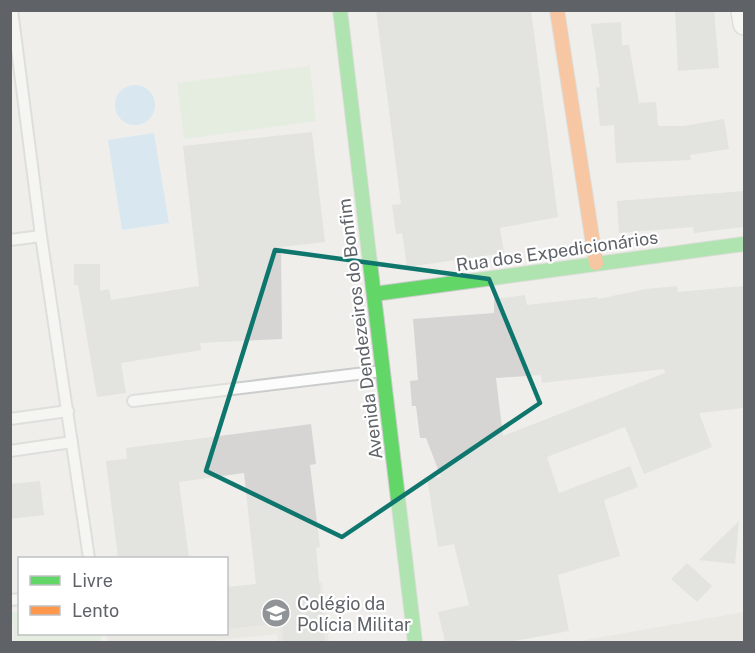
<svg xmlns="http://www.w3.org/2000/svg" width="755" height="653" font-family="'Public Sans',sans-serif">
<style>
.education{fill:#e2e0da}
.green{fill:#d8ebd6}
.water{fill:#bfe0f9}
.building{fill:#d6d5d3;fill-rule:evenodd}
.lines{fill:none;stroke-linecap:round;stroke-linejoin:round}
.lane-casing{stroke:#cbcccc;stroke-width:14}
.street-casing{stroke:#cbcccc;stroke-width:24}
.fast-casing{stroke:#cacacb;stroke-width:16}
.slow-casing{stroke:#cacacb;stroke-width:16}
.lane{stroke:#fdfcfc;stroke-width:10}
.street{stroke:#fdfcfc;stroke-width:21}
.fast{stroke:#63d668;stroke-width:14}
.slow{stroke:#ff974d;stroke-width:14}
.marked{fill:none;stroke:#0f766e;stroke-width:4.5;stroke-linejoin:round}
.labels{text-anchor:middle;dominant-baseline:central;stroke-width:4.5;stroke-linejoin:round;paint-order:stroke}
.street-label{font-size:18px;fill:#5f6368;stroke:#fff}
.poi-label{font-size:18px;fill:#5f6368;stroke:#fff;text-anchor:start}
</style>
<rect width="100%" height="100%" fill="#efeeea"/>
<g class="education">
<polygon points="322,582 329,642 278,642 277,634 201,642 108,642 107,634 226,634 227,593"/>
<polygon points="744,612 744,642 574,642"/>
</g>
<g class="green">
<polygon points="310,66 316,121 184,139 177,83"/>
<polygon points="12,612 19,612 20,634 101,634 101,642 14,642"/>
</g>
<g class="water">
<circle cx="135" cy="105" r="20"/>
<polygon points="154,133 169,223 122,230 108,140"/>
</g>
<g class="building">
<polygon points="376,10 531,10 558,217 500,228 504,253 407,267 402,233 396,234 392,205 401,204"/>
<polygon points="675,10 714,10 719,68 678,71"/>
<polygon points="621,22 622,45 629,45 639,103 656,102 658,126 684,126 724,119 729,149 690,155 691,160 616,163 614,125 600,126 596,88 600,87 591,24"/>
<polygon points="312,132 325,242 281,247 282,339 200,343 201,350 121,363 126,393 97,397 78,285 74,285 74,264 100,264 100,291 109,289 111,300 199,286 183,146"/>
<polygon points="744,191 744,227 694,233 693,227 619,233 617,201"/>
<path d="M677 286 678 292 744 286V408L699 413 712 447 644 474 625 427 547 457 559 493 630 466 638 487 604 500 620 556 558 575 569 631 509 642H445L438 612 469 605 454 544 438 547 427 478 441 477 426 438H420L416 406H412L410 381 418 380 413 319 494 313V299L525 295 527 305 598 297V299L646 289ZM664 369 665 373 503 436 496 378 541 375 542 383Z"/>
<polygon points="311,424 316,464 310,465 320,547 316,548 325,642 283,642 282,623 226,629 226,587 256,584 244,473 179,482 189,558 118,558 106,461 127,459 126,448"/>
<polygon points="40,481 44,515 10,519 10,484"/>
<polygon points="739,521 735,564 699,560"/>
<polygon points="687,563 712,586 697,602 671,579"/>
</g>
<g class="lines">
<g class="lane-casing">
<g id="lane">
<polyline points="12,10 41,236 89,558"/>
<polyline points="10,240 41,236"/>
<polyline points="133,401 382,371"/>
<polyline points="10,419 68,411"/>
<polyline points="10,451 72,442"/>
<polyline points="10,600 20,599"/>
</g>
</g>
<g class="street-casing">
<polyline id="street" points="742,10 744,24"/>
</g>
<g class="fast-casing">
<g id="fast">
<polyline points="340,10 415,642"/>
<polyline points="374,294 744,244"/>
</g>
</g>
<g class="slow-casing">
<polyline id="slow" points="557,10 596,263"/>
</g>
<use href="#lane" class="lane"/>
<use href="#street" class="street"/>
<use href="#fast" class="fast"/>
<use href="#slow" class="slow"/>
</g>
<path d="M0 0H755V653H0ZM275 250 489 279 540 403 342 537 206 471Z" fill="#efeeea" fill-opacity=".55" fill-rule="evenodd"/>
<path class="marked" d="M275 250 489 279 540 403 342 537 206 471Z"/>
<defs>
<g id="school-disc" transform="scale(1.5)"><circle r="9.5" fill="#919496" stroke="#fff"/><path d="M0-5L7-2L0 1L-7-2ZM-4 1L0 2.5L4 1V4Q0 6-4 4Z" fill="#fff"/></g>
</defs>
<g fill-rule="evenodd">
<use href="#school-disc" x="276" y="613"/>
</g>
<g class="labels">
<g class="street-label">
<text transform="translate(557 251) rotate(-8)">Rua dos Expedicionários</text>
<text transform="translate(360 329) rotate(-97)">Avenida Dendezeiros do Bonfim</text>
</g>
<g class="poi-label">
<text x="297" y="603">Colégio da<tspan x="297" dy="21">Polícia Militar</tspan></text>
</g>
</g>
<rect width="755" height="653" fill="none" stroke="#5f6368" stroke-width="24"/>
<rect x="18" y="557" width="210" height="78" fill="#ffffff" stroke="#bfc1c3" stroke-width="1.5"/>
<rect x="30" y="576" width="30" height="9" fill="#63d668" stroke="#bfc1c3" stroke-width="1.5"/>
<text x="72" y="587" font-size="18" fill="#5f6368">Livre</text>
<rect x="30" y="606" width="30" height="9" fill="#ff974d" stroke="#bfc1c3" stroke-width="1.5"/>
<text x="72" y="617" font-size="18" fill="#5f6368">Lento</text>
</svg>
